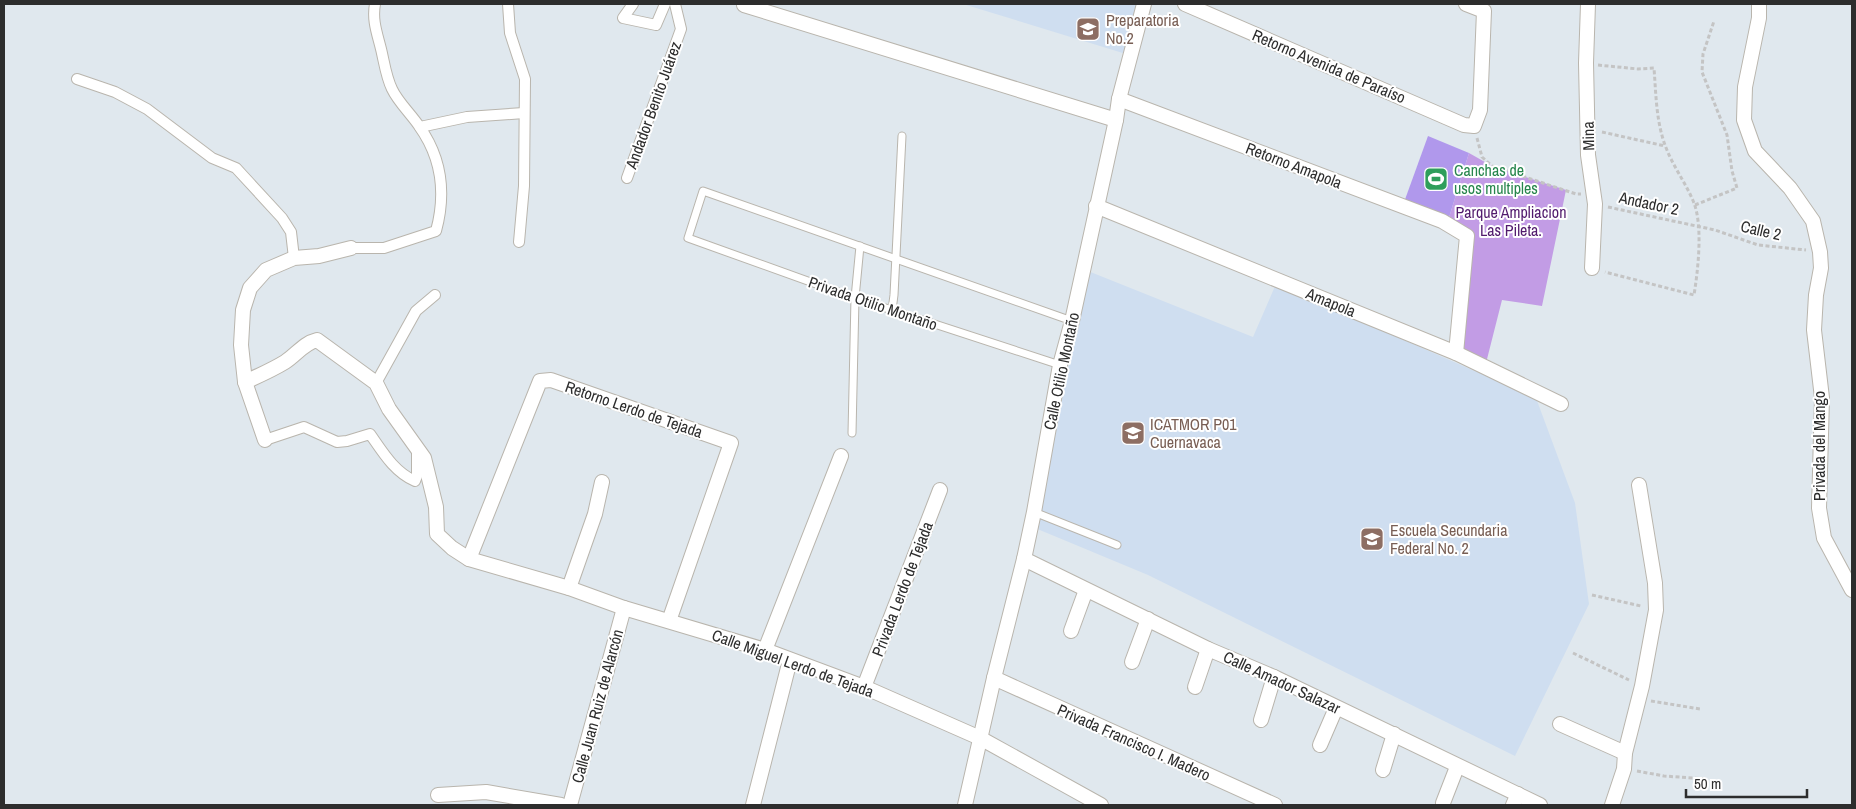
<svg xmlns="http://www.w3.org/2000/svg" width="1856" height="809" font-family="'Archivo Narrow',sans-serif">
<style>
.education{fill:#cfdef0}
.green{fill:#c29ce5}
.pitch{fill:#b098ec}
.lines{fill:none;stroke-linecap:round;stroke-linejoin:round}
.service-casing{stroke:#b9b5ad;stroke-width:9}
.pedestrian-casing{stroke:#b9b5ad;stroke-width:12}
.minor-casing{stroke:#b9b5ad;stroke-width:16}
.path{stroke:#c4c4c4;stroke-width:3;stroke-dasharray:4 2.5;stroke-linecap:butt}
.service{stroke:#fff;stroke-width:7}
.pedestrian{stroke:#fff;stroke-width:10}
.minor{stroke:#fff;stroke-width:14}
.labels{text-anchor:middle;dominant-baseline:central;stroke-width:4;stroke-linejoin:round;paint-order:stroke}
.education-label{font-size:16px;fill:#785e54;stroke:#fff;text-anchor:start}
.street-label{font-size:16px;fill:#2d2d2d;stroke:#fff}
.leisure-label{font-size:16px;fill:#27864d;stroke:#fff;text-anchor:start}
.park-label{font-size:16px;fill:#511a6d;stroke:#fff}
</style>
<rect width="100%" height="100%" fill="#e0e8ee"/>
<g class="education">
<polygon points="963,4 1137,4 1126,54"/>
<polygon points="1088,271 1253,337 1276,284 1536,398 1575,503 1589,604 1515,756 1148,575 1035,528"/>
</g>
<polygon class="green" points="1469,153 1492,166 1566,190 1542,306 1502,300 1485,367 1456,353 1467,236 1447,224"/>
<polygon class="pitch" points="1428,136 1469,153 1447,224 1403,205"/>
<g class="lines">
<g class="service-casing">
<g id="service">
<polyline points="892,310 894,295 902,136"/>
<polyline points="1060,365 855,298 688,238 703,191 1072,321"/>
<polyline points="852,433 855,298 860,246"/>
<polyline points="1034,512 1117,545"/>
</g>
</g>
<g class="pedestrian-casing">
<g id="pedestrian">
<polyline points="508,4 510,33 525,79 524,186 519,242"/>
<polyline points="633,4 623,18 656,25 665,4"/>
<polyline points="77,79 115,92 147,109 212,158 236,168 282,218 291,232 294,258"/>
<polyline points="420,127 467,117 524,113"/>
<polyline points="627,178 681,29 675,4"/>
<path d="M351 248H384L436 231C446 194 442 158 419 126 411 114 398 102 392 89 386 77 384 61 381 49 377 33 372 20 375 4"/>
<polyline points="376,383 416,311 435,295"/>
<path d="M265 440 304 427 337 442 347 441 370 434C382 451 394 472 415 481L417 476V448"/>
</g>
</g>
<g class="minor-casing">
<g id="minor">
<polyline points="1185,4 1464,125 1474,126 1480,110 1484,11 1466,4"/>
<polyline points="1588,4 1586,63 1588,155 1595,204 1592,268"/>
<polyline points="1759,4 1759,18 1745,87 1744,120 1755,151 1790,188 1813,221 1820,252 1821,268 1816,295 1814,330 1822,398 1819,508 1824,538 1852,590"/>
<polyline points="744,5 1116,120"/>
<polyline points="1119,99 1442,221 1467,236 1456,353"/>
<polyline points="1096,206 1456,353 1561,404"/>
<path d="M245 382C258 376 272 370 285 362 296 355 304 343 317 340L376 383 389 409 424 458 436 507 437 534 452 548 469 559 569 588 624 608 765 650 864 687 980 738 1101 805"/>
<polyline points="265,440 245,382 241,345 243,310 250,288 266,270 294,258 319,256 351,248"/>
<polyline points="469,559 540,381 551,380 731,443 669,621"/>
<polyline points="1024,559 1208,649 1274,677 1540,805"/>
<polyline points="569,588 595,514 602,482"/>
<polyline points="1071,631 1086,590"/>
<polyline points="765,650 841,456"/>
<polyline points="1132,662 1148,619"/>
<polyline points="994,678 1275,805"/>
<polyline points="864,687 940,490"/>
<polyline points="1195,687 1208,649"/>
<polyline points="1261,720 1274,677"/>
<polyline points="1560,724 1625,753"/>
<polyline points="1320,745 1336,708"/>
<polyline points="1383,770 1394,734"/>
<polyline points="438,795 486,792 561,805"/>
<polyline points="1443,803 1457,767"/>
<polyline points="570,805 624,608"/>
<polyline points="753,805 790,660"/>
<polyline points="965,805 994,678 1024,559 1034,512 1060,365 1072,321 1116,120 1119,99 1144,4"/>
<polyline points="1513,805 1518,794"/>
<polyline points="1612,805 1624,769 1625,753 1642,686 1656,610 1655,583 1639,485"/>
</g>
</g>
<g class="path">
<path d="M1598 65 1638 69 1654 68C1656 94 1656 120 1665 145 1672 165 1686 183 1694 203 1703 227 1698 270 1694 295L1605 272"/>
<polyline points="1602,132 1665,146"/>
<polyline points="1477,138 1482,157 1492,166 1576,194 1581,194"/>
<polyline points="1695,205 1737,188 1732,171 1727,135 1702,72 1703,54 1714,21"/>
<polyline points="1608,207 1715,230 1758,245 1806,250"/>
<polyline points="1592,595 1641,606"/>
<polyline points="1573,653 1629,680"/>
<polyline points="1651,701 1700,709"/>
<polyline points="1637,771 1664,776 1707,779"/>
</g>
<use href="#service" class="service"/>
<use href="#pedestrian" class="pedestrian"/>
<use href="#minor" class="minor"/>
</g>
<defs>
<g id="school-square" transform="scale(1.25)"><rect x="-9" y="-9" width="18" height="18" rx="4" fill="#8d6e63" stroke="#fff"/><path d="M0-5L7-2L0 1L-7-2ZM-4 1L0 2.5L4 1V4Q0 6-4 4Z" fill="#fff"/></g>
<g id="stadium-square" transform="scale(1.25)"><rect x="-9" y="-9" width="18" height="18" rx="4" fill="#2e9e5b" stroke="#fff"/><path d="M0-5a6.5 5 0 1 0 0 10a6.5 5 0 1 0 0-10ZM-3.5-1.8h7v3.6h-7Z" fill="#fff"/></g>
</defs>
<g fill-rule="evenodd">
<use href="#school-square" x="1088" y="29"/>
<use href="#stadium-square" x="1436" y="179"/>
<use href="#school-square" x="1133" y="433"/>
<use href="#school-square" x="1372" y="539"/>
</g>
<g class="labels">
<g class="education-label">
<text x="1106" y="20">Preparatoria<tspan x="1106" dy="18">No.2</tspan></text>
<text x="1150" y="424">ICATMOR P01<tspan x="1150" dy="18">Cuernavaca</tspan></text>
<text x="1390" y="530">Escuela Secundaria<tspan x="1390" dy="18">Federal No. 2</tspan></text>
</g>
<g class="street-label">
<text transform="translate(1329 66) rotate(23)">Retorno Avenida de Paraíso</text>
<text transform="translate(653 105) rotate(-70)">Andador Benito Juárez</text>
<text transform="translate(1588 136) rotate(-91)">Mina</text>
<text transform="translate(1294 165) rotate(21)">Retorno Amapola</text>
<text transform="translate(1649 203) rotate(12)">Andador 2</text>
<text transform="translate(1761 230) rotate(13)">Calle 2</text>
<text transform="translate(1331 302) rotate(22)">Amapola</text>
<text transform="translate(873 303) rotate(19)">Privada Otilio Montaño</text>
<text transform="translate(1061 371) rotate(-78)">Calle Otilio Montaño</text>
<text transform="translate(634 409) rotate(19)">Retorno Lerdo de Tejada</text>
<text transform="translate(1819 446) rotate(-90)">Privada del Mango</text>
<text transform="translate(902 589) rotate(-69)">Privada Lerdo de Tejada</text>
<text transform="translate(793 663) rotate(20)">Calle Miguel Lerdo de Tejada</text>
<text transform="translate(1282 682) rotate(25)">Calle Amador Salazar</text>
<text transform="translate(597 706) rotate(-75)">Calle Juan Ruiz de Alarcón</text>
<text transform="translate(1134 742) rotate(24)">Privada Francisco I. Madero</text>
</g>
<g class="leisure-label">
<text x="1454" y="170">Canchas de<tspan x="1454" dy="18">usos multiples</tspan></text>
</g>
<g class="park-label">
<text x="1511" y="212">Parque Ampliacion<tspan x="1511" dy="18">Las Pileta.</tspan></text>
</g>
</g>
<rect width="1856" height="809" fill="none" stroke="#2d2d2d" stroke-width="10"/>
<path d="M1686 789v8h121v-8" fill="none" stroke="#2d2d2d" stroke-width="2.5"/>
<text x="1694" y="789" font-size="15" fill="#2d2d2d" stroke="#ffffff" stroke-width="4" paint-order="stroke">50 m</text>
</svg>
